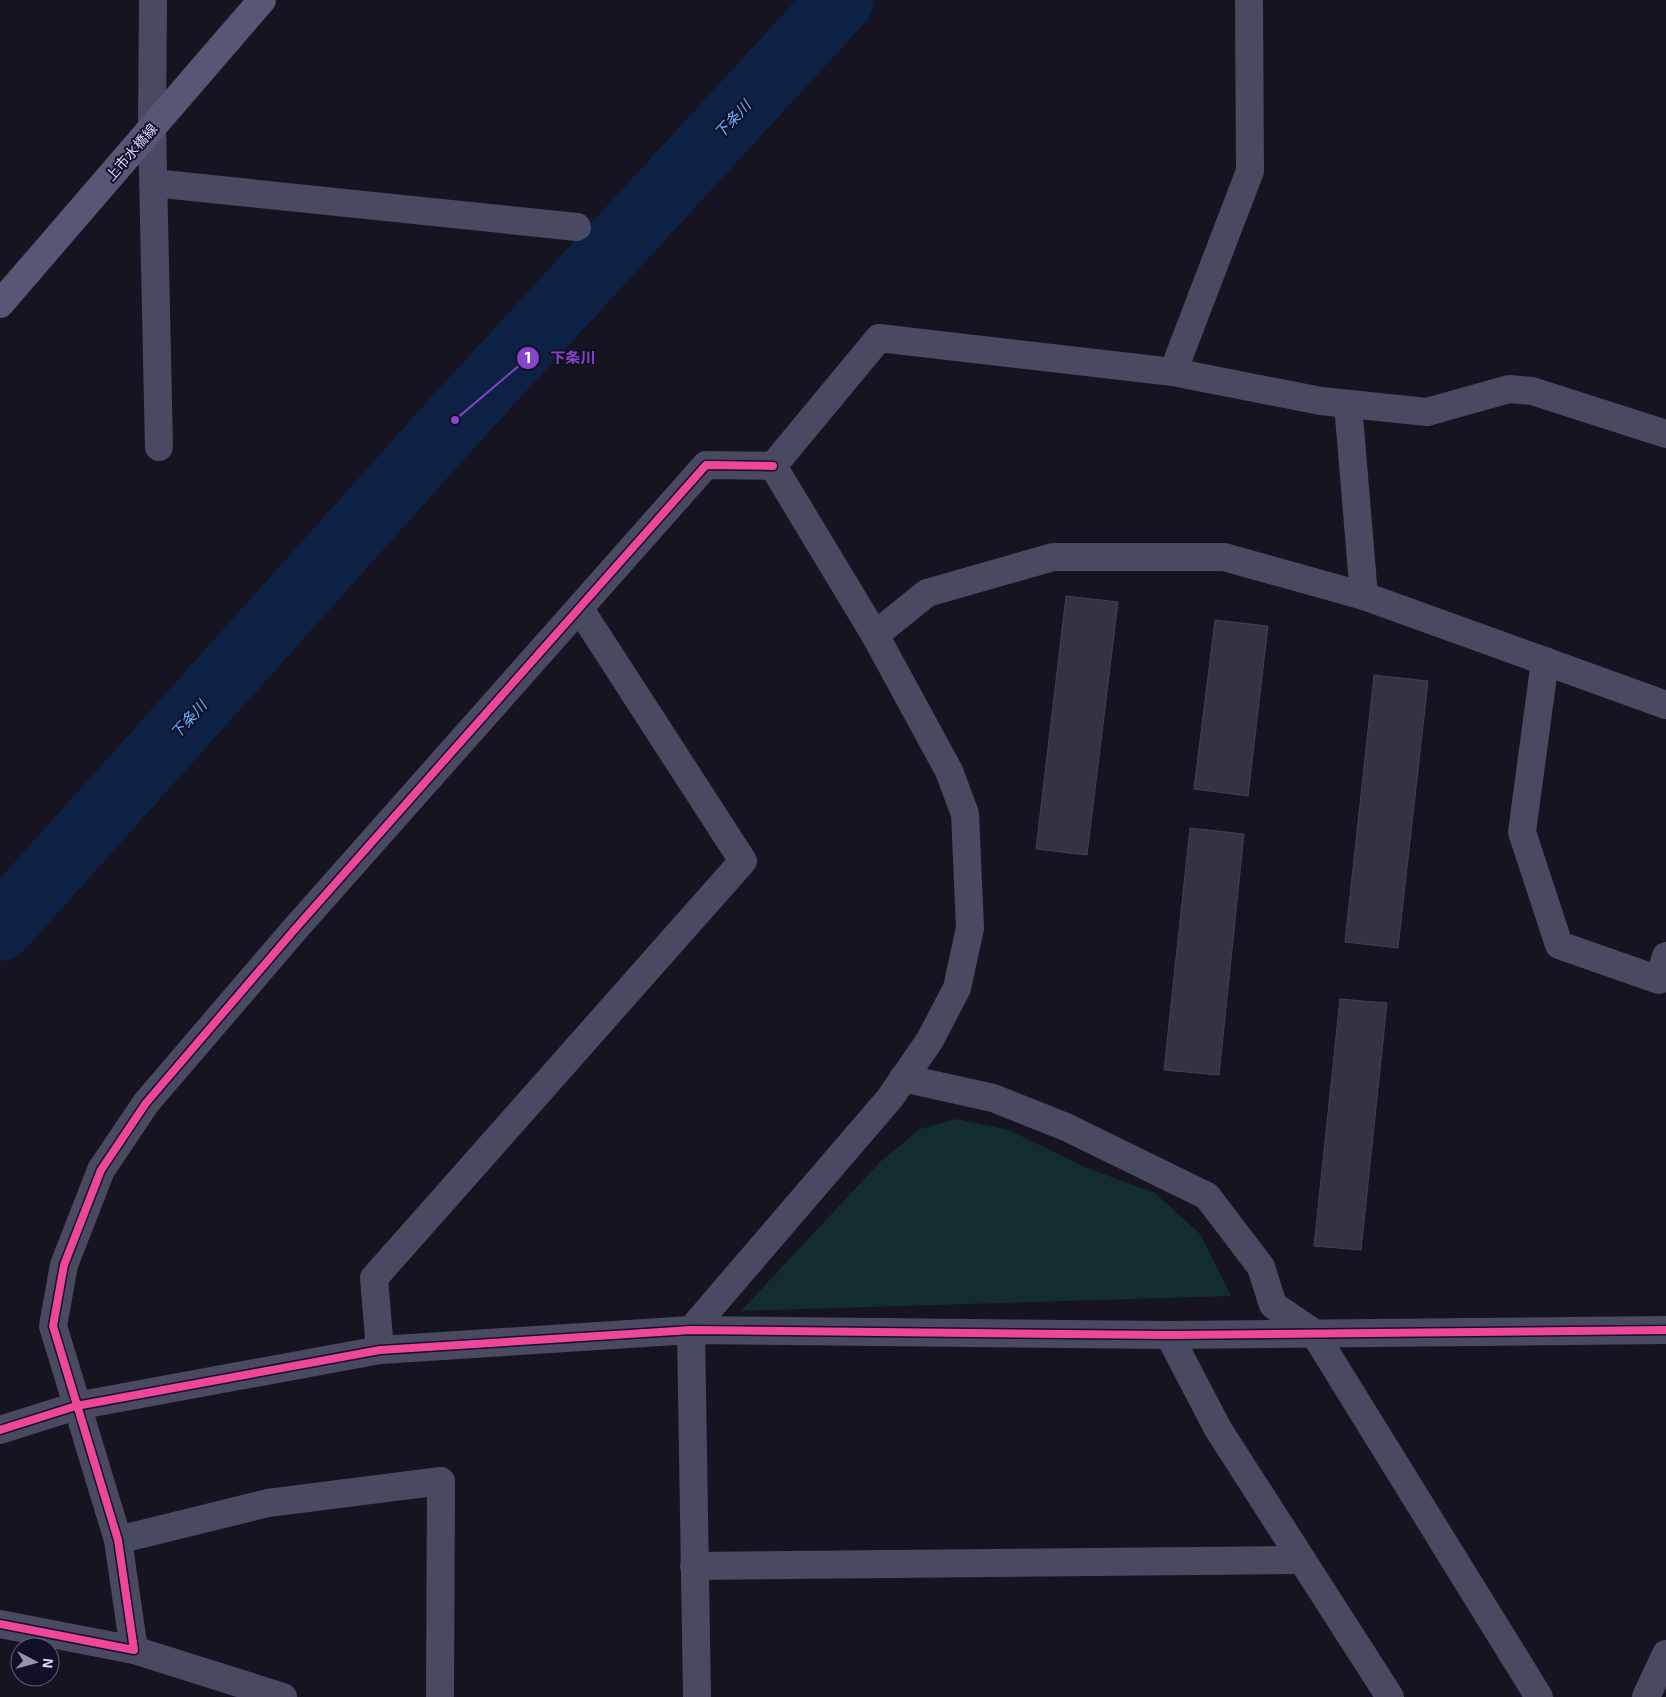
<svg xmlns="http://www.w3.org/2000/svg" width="1666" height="1697" font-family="'Exo 2','Noto Sans JP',sans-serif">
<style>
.green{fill:#132c2d}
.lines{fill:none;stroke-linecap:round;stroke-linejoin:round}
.river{stroke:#0d2144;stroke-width:66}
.building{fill:#343243;stroke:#433f54}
.minor{stroke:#4a4962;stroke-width:28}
.tertiary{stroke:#4a4962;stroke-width:28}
.secondary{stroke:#575674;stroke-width:28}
.cycleway-casing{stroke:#130f26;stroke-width:11}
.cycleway{stroke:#ed469a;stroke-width:8}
.labels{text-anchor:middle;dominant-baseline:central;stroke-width:4;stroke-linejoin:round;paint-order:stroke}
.street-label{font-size:14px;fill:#d9d4ff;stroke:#130f26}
.water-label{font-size:15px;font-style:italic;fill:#62b6ff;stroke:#130f26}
.leader{fill:none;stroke:#8945c9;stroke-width:2}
.callout-dot{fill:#8945c9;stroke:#130f26;stroke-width:2}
.mark-label{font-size:15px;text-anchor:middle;font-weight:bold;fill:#fff}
.callout-label{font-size:15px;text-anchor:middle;font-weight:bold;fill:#8945c9;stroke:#130f26;stroke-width:4;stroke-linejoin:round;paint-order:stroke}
</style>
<rect width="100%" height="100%" fill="#161421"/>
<polygon class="green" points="956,1119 1009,1130 1087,1168 1155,1193 1201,1235 1231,1296 741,1311 880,1162 920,1129"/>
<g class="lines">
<polyline class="river" points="0,928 455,420 841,0"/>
</g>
<g class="building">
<polygon points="1066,596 1118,602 1087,855 1036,849"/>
<polygon points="1215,620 1268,626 1248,796 1194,789"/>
<polygon points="1374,675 1428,681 1398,948 1345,942"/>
<polygon points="1190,828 1244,834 1219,1075 1164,1070"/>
<polygon points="1340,999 1387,1003 1361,1250 1314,1246"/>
</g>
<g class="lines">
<g class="minor">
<polyline points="153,0 152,127 159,447"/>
<polyline points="153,183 577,227"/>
<polyline points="1173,372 1250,171 1249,0"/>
<polyline points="1348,404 1364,596"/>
<polyline points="773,466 879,338 1173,372 1321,401 1427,412 1509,389 1532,391 1666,434"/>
<polyline points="875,635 927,593 1053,557 1224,557 1364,596 1666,705"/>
<polyline points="1545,661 1522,832 1559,945 1659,980 1666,956"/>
<polyline points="903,1078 993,1098 1066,1127 1207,1196 1261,1267 1273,1305 1314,1333"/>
<polyline points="1169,1335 1218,1429 1390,1697"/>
<polyline points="380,1350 374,1278 743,861 580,609"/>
<polyline points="118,1540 268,1503 441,1481 440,1697"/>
<polyline points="694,1566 1302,1560"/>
<polyline points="0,1624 134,1650 118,1540 53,1326 64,1265 101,1170 146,1103 295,929 706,465 773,466"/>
<polyline points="134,1650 283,1697"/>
<polyline points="697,1697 691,1330 890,1098 930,1040 957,988 970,928 965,814 949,771 875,635 773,466"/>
</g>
<g class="tertiary">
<polyline points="1314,1333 1539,1697"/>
<polyline points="0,1430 76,1406 380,1350 691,1330 1169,1335 1666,1330"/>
<polyline points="1646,1697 1666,1654"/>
</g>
<polyline class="secondary" points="0,304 262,0"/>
<g class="cycleway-casing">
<g id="cycleway">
<polyline points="0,1430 76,1406 380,1350 691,1330 1169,1335 1666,1330"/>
<polyline points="0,1624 134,1650 118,1540 53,1326 64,1265 101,1170 146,1103 295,929 706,465 773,466"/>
</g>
</g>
<use href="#cycleway" class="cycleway"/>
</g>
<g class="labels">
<g class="street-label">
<text transform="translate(131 152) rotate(-49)">上市水橋線</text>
</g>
<g class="water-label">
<text transform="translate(732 119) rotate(-47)">下条川</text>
<text transform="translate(188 719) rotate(-48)">下条川</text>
</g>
</g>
<path class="leader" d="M455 420L528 358"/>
<g class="callout-dot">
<circle cx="455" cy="420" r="5"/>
<circle cx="528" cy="358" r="12"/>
</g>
<g class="mark-label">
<text x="528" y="363">1</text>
</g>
<g class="callout-label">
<text x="573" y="363">下条川</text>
</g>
<g transform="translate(35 1662) rotate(96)"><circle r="24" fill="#130f26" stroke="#625e7d"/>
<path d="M0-4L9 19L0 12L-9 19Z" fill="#9591b1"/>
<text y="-8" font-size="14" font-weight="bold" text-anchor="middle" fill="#d9d4ff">N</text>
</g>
</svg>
